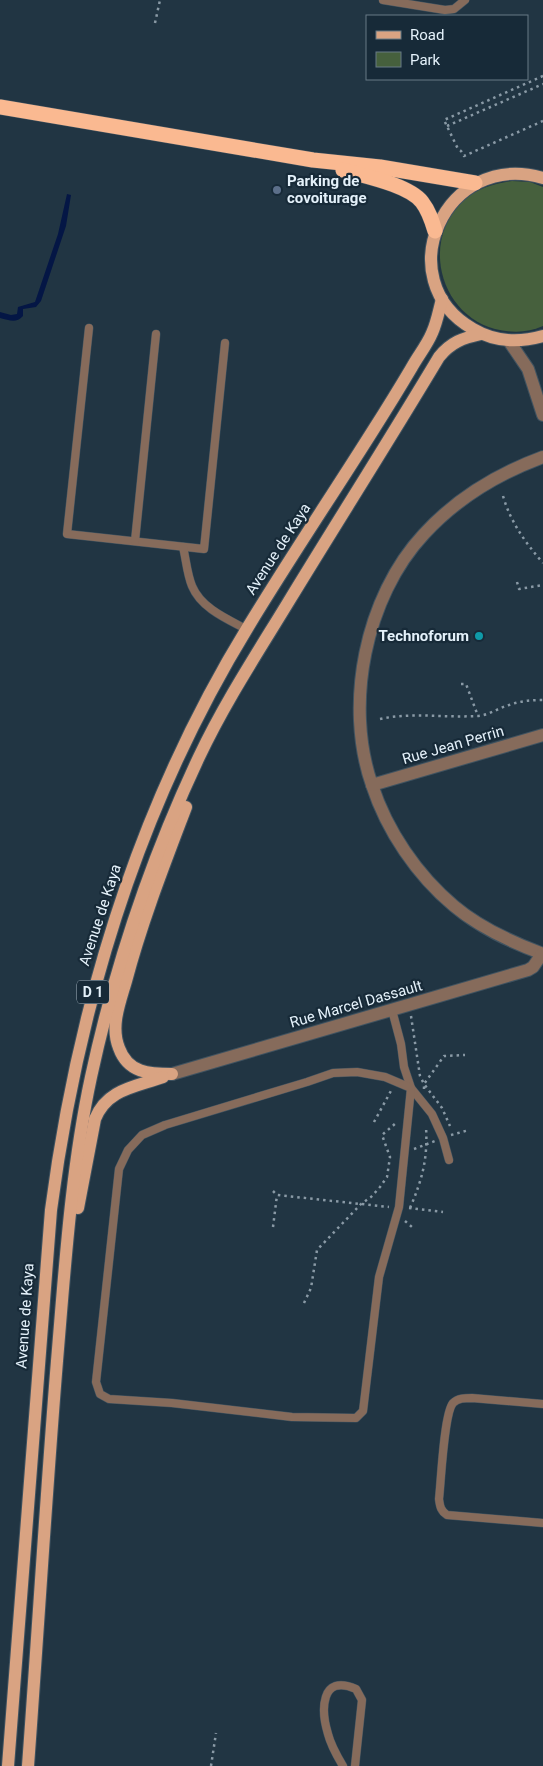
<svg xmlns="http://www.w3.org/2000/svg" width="543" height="1766" font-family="Roboto,sans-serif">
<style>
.green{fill:#46603d}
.water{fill:#041645}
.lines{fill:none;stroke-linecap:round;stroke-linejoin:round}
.service-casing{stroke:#405360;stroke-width:9}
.minor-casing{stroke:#405360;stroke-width:14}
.tertiary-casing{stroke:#405360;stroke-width:14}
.primary-casing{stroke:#405360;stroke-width:14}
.motorway-casing{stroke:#405360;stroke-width:16}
.path{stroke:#8a9aa6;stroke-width:2.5;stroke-dasharray:2.5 4;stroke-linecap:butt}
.service{stroke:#866b5b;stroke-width:8}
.minor{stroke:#866b5b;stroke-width:12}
.tertiary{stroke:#866b5b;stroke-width:12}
.primary{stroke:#d9a382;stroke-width:12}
.motorway{stroke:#fab991;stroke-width:15}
.service-dot{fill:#5c6f8a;stroke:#172a38;stroke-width:2}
.culture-dot{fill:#0f9aa8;stroke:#172a38;stroke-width:2}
.labels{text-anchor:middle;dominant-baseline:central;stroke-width:4.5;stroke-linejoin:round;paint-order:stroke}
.shield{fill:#172a38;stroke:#a6b5c0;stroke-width:1}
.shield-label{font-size:14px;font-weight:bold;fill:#e4f1fa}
.poi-label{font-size:15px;font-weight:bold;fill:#e4f1fa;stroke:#172a38;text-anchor:start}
.street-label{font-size:15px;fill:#e4f1fa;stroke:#172a38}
</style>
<rect width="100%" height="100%" fill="#213543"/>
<path class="green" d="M512 181 530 182 543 187V326C528 333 511 333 495 329 439 314 421 240 463 201 477 188 494 184 512 181Z"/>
<path class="water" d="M67 194 71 195 66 226 41 301 36 307 23 309V316C16 324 9 320 0 318V312L11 315 17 314 18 307 35 302 58 234Z"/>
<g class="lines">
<g class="service-casing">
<g id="service">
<polyline points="383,0 445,10 454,9 465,0"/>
<polyline points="89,328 67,534 204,549 225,343"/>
<polyline points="135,541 156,334"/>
<path d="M183 547C186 559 187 574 192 586 201 608 227 619 246 629"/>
<polyline points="392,1010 401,1044 404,1067 411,1088 432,1114 443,1138 449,1160"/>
<polygon points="357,1072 385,1077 411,1088 399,1207 379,1277 363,1411 356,1418 292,1417 172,1403 109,1399 100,1394 96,1382 119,1169 128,1150 142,1135 165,1125 307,1082 333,1073"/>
<path d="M543 1404 472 1398C465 1398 458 1398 453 1403 444 1413 441 1482 439 1499 440 1507 441 1511 447 1515L543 1523"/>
<path d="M343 1766C337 1756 331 1746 328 1734 321 1711 320 1673 356 1689L362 1700 355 1766"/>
</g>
</g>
<g class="minor-casing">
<g id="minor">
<path d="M543 457C497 474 457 498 424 534 365 597 344 705 372 785 387 831 417 875 454 906 480 928 511 942 543 954"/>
<polyline points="372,785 543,735"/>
<polyline points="172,1074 528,970 533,967 542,954"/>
</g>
</g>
<g class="tertiary-casing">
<polyline id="tertiary" points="509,341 528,369 543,415"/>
</g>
<g class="primary-casing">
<g id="primary">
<path d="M543 178C445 149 387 280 473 329 495 342 519 343 543 336"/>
<path d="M172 1074C149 1074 128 1073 119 1048 110 1026 120 1002 126 981 142 921 164 865 186 807"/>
<path d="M78 1208 95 1119C107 1089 135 1087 163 1077"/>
<path d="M8 1766 51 1210C78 1005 139 805 248 627 288 561 331 497 372 432 386 410 399 389 412 367 418 356 427 345 432 333 437 322 439 310 442 299"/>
<path d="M28 1766C38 1631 46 1496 57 1361 65 1266 71 1170 91 1077 115 966 151 859 199 757 225 702 258 652 289 601 339 519 390 439 439 357 451 342 463 338 481 334"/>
</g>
</g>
<g class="motorway-casing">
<g id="motorway">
<polyline points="0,107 313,160 380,167 475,183"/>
<path d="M343 170C364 176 409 185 422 202 429 211 432 221 435 231"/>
</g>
</g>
<g class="path">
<polyline points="155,23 160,0"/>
<polyline points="543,76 444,120 458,149 461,151 464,156 543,121"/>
<polyline points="447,126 543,84"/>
<path d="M503 496C511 523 525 542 543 563"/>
<polyline points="517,582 519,589 543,585"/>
<polyline points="461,684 466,684 478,716"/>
<path d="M380 719C412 712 444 718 476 716 488 716 498 708 509 705 520 701 531 700 543 700"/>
<polyline points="411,1016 420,1076 424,1084 442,1108 450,1126"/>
<polyline points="424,1089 424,1084 444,1056 465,1055"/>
<polyline points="374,1122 392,1089"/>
<polyline points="451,1135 469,1130"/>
<polyline points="414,1149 435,1141"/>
<polyline points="273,1191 277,1195 389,1207"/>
<polyline points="409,1208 443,1212"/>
<path d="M410 1208C422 1180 428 1159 426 1127"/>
<polyline points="405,1221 412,1227"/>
<polyline points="273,1227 277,1195"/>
<polyline points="304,1303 311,1288 317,1250 361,1204 371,1197 380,1187 387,1177 390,1157 382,1135 396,1123 398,1123"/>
<polyline points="211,1766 216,1733"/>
</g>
<use href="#service" class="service"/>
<use href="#minor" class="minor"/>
<use href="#tertiary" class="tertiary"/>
<use href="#primary" class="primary"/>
<use href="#motorway" class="motorway"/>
</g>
<circle class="service-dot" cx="277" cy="190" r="5"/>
<circle class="culture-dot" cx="479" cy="636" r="5"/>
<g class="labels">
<rect class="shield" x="77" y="980.5" width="32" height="23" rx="4"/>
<g class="shield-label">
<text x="93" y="992">D 1</text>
</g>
<g class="poi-label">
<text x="287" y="181">Parking de<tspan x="287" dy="17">covoiturage</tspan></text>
<text x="469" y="636" text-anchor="end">Technoforum</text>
</g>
<g class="street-label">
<text transform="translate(278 549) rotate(-57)">Avenue de Kaya</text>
<text transform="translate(453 745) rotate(-16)">Rue Jean Perrin</text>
<text transform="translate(100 915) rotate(-72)">Avenue de Kaya</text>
<text transform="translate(356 1004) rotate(-16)">Rue Marcel Dassault</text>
<text transform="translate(25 1316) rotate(-86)">Avenue de Kaya</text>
</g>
</g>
<rect x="366" y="15" width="162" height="65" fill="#172a38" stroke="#697a86"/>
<rect x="376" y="31" width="25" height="8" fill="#d9a382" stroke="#697a86"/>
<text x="410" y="40" font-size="15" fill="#e4f1fa">Road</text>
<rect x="376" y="52" width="25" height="15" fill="#46603d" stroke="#697a86"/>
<text x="410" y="65" font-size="15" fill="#e4f1fa">Park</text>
</svg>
